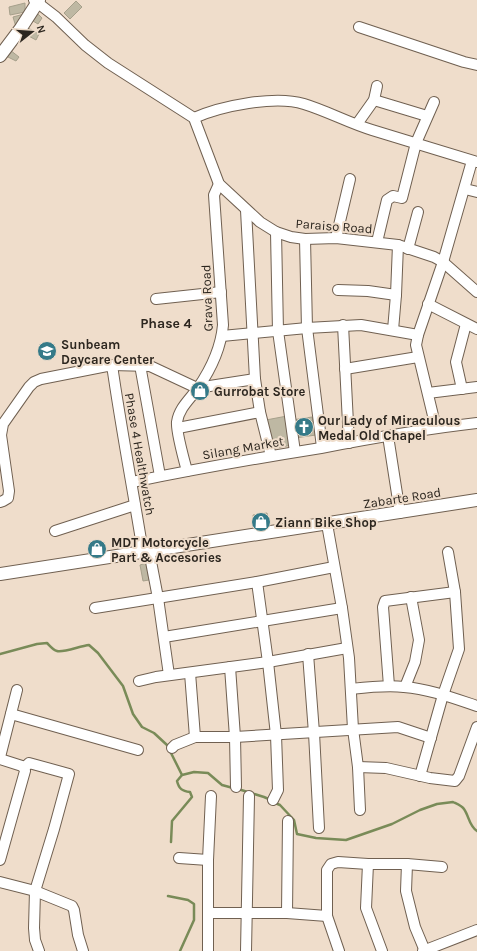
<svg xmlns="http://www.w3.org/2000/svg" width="477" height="951" font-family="Karla,sans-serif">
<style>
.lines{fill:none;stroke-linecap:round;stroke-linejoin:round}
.stream{stroke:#798b58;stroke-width:2.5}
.building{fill:#beb8a3;stroke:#a6a08b}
.minor-casing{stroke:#706051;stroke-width:12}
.major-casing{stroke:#706051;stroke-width:14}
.minor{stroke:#fff;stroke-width:10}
.major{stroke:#fff;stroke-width:12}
.labels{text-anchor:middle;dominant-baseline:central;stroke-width:4;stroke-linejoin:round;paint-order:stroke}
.street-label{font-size:13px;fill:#2c261f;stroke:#efddcb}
.poi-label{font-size:13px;font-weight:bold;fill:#2c261f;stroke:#efddcb;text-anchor:start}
.neighbourhood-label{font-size:14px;font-weight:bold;fill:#2c261f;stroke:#efddcb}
</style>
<rect width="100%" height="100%" fill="#efddcb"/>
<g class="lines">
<g class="stream">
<path d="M0 654 37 644 47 643C50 646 53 650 57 651 63 653 80 646 89 645L98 653 123 686 133 714 142 727 154 733 167 745 182 775"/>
<polyline points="238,789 264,797 271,800"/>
<path d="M275 803 280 805 294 820 297 834 316 838 346 840 392 824 420 810 437 804 453 802C457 804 462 806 464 809 469 816 469 826 477 831"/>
<path d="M171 842 172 821 192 797 190 792C182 791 179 789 177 781L182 775 194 772 208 773 222 785 233 788"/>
<polyline points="168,896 188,900 194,904 194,920 180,951"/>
</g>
</g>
<g class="building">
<polygon points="76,1 82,7 70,19 64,13"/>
<polygon points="25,3 25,12 10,15 9,7"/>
<polygon points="24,14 16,27 13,17"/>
<polygon points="38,14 42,18 38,24 33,21"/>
<polygon points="28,28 39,34 36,40 25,34"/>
<polygon points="10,50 19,57 16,61 6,56"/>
<polygon points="287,416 292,445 271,449 266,420"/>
<polygon points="312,417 316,435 295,438 292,420"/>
<polygon points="267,513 269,524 255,527 253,515"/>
<polygon points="146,563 149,580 143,581 140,565"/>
</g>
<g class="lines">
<g class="minor-casing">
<g id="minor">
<polyline points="34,0 56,17 85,45 108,63 194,118 219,184 260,222 276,232 291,237 305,239 336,238 398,245 434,257 443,262 477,292"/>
<polyline points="359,27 464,62 477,65"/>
<polyline points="374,100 427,116"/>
<path d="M194 118C221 106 275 95 304 104 327 111 349 123 372 130 407 141 442 151 477 162"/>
<polyline points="357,124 374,100 377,86"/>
<polyline points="465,189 477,192"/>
<polyline points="246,210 255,379 260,412 271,456"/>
<polyline points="276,232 278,331 295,452"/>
<polyline points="336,238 350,179"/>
<polyline points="305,239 307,328 322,447"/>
<polyline points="377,242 387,200 393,196 402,198 416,143 434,102"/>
<polyline points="408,249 418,212"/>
<polyline points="338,290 368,291 396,295"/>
<polyline points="156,299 221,292"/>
<polyline points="428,304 477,329"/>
<polyline points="343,325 349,443"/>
<polyline points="393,330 396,295 398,245"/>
<polyline points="222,336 307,328 361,325 418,335"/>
<polyline points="112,365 150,366 197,388 255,379"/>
<polyline points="140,365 160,476"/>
<polyline points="345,369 418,357"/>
<polyline points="462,389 456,362 466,324"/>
<polyline points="428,393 477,387"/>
<polyline points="178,428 260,412"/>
<polyline points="436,428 416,345 418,335 443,262 472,161"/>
<polyline points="388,436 400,513"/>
<path d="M187 471C184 460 176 431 177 422 179 408 190 399 198 388 211 369 221 348 223 325L214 195 219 184"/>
<path d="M132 482C195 469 258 458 321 448 373 438 424 429 477 423"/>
<path d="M0 502 3 501 8 498 9 491 1 435 3 424 29 387 34 382 41 379 112 365C121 428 133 490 143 552"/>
<polyline points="327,524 342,608 349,658 353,729 358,767 360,810"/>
<polyline points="55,531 135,505"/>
<polyline points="149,551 158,598 169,675"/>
<polyline points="257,582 268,662 276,735 278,790 273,800"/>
<polyline points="95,608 257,582 334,567"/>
<polyline points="164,637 342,608"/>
<polyline points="308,654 314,733 319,828"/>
<polyline points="230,667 235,737 236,787"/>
<polyline points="190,673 195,737"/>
<polyline points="139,681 156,677 268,662 347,648"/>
<polyline points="389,686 383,607 385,601 455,592"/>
<polyline points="405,687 415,662 419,640 411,597"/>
<path d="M351 689C369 687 386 685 404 687 429 689 453 698 477 706"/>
<polyline points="11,714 138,750"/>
<polyline points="172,748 175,745 195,737 235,737 398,727 431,738"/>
<polyline points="0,757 17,690"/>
<polyline points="0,759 22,766 24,768"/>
<polyline points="358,767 386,768 430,778 455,781 459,776 477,727"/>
<polyline points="24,768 29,763 69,774 54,829 35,891 34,928 35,940 39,951"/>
<polyline points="420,776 443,695 459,649 455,592 448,552"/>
<polyline points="179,858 208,860"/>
<polyline points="0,860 25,771 24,768"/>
<polyline points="368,864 366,908 382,951"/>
<polyline points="407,864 406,891 415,927 425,951"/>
<polyline points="0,882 35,891 72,906 74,910 78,935 83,951"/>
<polyline points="208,913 287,913 327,916"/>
<polyline points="287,913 288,821"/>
<polyline points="208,951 208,860 211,796"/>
<polyline points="246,951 249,796"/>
<polyline points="339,951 327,916 327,870 331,864 338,862 368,864 407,864 442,867"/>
<polyline points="423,951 477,930"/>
</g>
</g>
<g class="major-casing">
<g id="major">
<polyline points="0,56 21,28 39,0"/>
<polyline points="0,574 477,500"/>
</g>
</g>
<use href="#minor" class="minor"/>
<use href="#major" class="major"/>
</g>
<defs>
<g id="school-disc" transform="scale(1)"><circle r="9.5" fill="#357a88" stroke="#efddcb"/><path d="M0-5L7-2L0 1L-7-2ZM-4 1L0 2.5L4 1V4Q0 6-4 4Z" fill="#fff"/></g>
<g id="shop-disc" transform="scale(1)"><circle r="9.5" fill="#357a88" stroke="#efddcb"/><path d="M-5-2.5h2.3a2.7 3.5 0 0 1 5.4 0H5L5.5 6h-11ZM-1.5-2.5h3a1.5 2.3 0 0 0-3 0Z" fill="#fff"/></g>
<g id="church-disc" transform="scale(1)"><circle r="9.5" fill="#357a88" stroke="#efddcb"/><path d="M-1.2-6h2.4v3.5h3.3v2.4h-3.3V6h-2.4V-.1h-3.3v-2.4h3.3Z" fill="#fff"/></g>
</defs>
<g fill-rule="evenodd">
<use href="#school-disc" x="47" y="351"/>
<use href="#shop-disc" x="200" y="391"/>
<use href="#church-disc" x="304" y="427"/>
<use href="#shop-disc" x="261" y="522"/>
<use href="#shop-disc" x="97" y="549"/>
</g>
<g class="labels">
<g class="street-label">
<text transform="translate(334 226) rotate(4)">Paraiso Road</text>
<text transform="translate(207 298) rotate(-92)">Grava Road</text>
<text transform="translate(243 448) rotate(-10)">Silang Market</text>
<text transform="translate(140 454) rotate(80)">Phase 4 Healthwatch</text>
<text transform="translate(402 498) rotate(-9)">Zabarte Road</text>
</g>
<g class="poi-label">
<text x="61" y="344">Sunbeam<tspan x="61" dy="15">Daycare Center</tspan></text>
<text x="214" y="391">Gurrobat Store</text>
<text x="318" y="420">Our Lady of Miraculous<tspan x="318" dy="15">Medal Old Chapel</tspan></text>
<text x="275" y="522">Ziann Bike Shop</text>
<text x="111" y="542">MDT Motorcycle<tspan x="111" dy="15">Part &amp; Accesories</tspan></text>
</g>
<g class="neighbourhood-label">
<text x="166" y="323">Phase 4</text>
</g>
</g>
<g transform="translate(32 32) rotate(73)" stroke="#efddcb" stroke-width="3" paint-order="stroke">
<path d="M0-3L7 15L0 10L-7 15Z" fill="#2c261f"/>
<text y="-6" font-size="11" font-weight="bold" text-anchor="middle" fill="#2c261f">N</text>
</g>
</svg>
